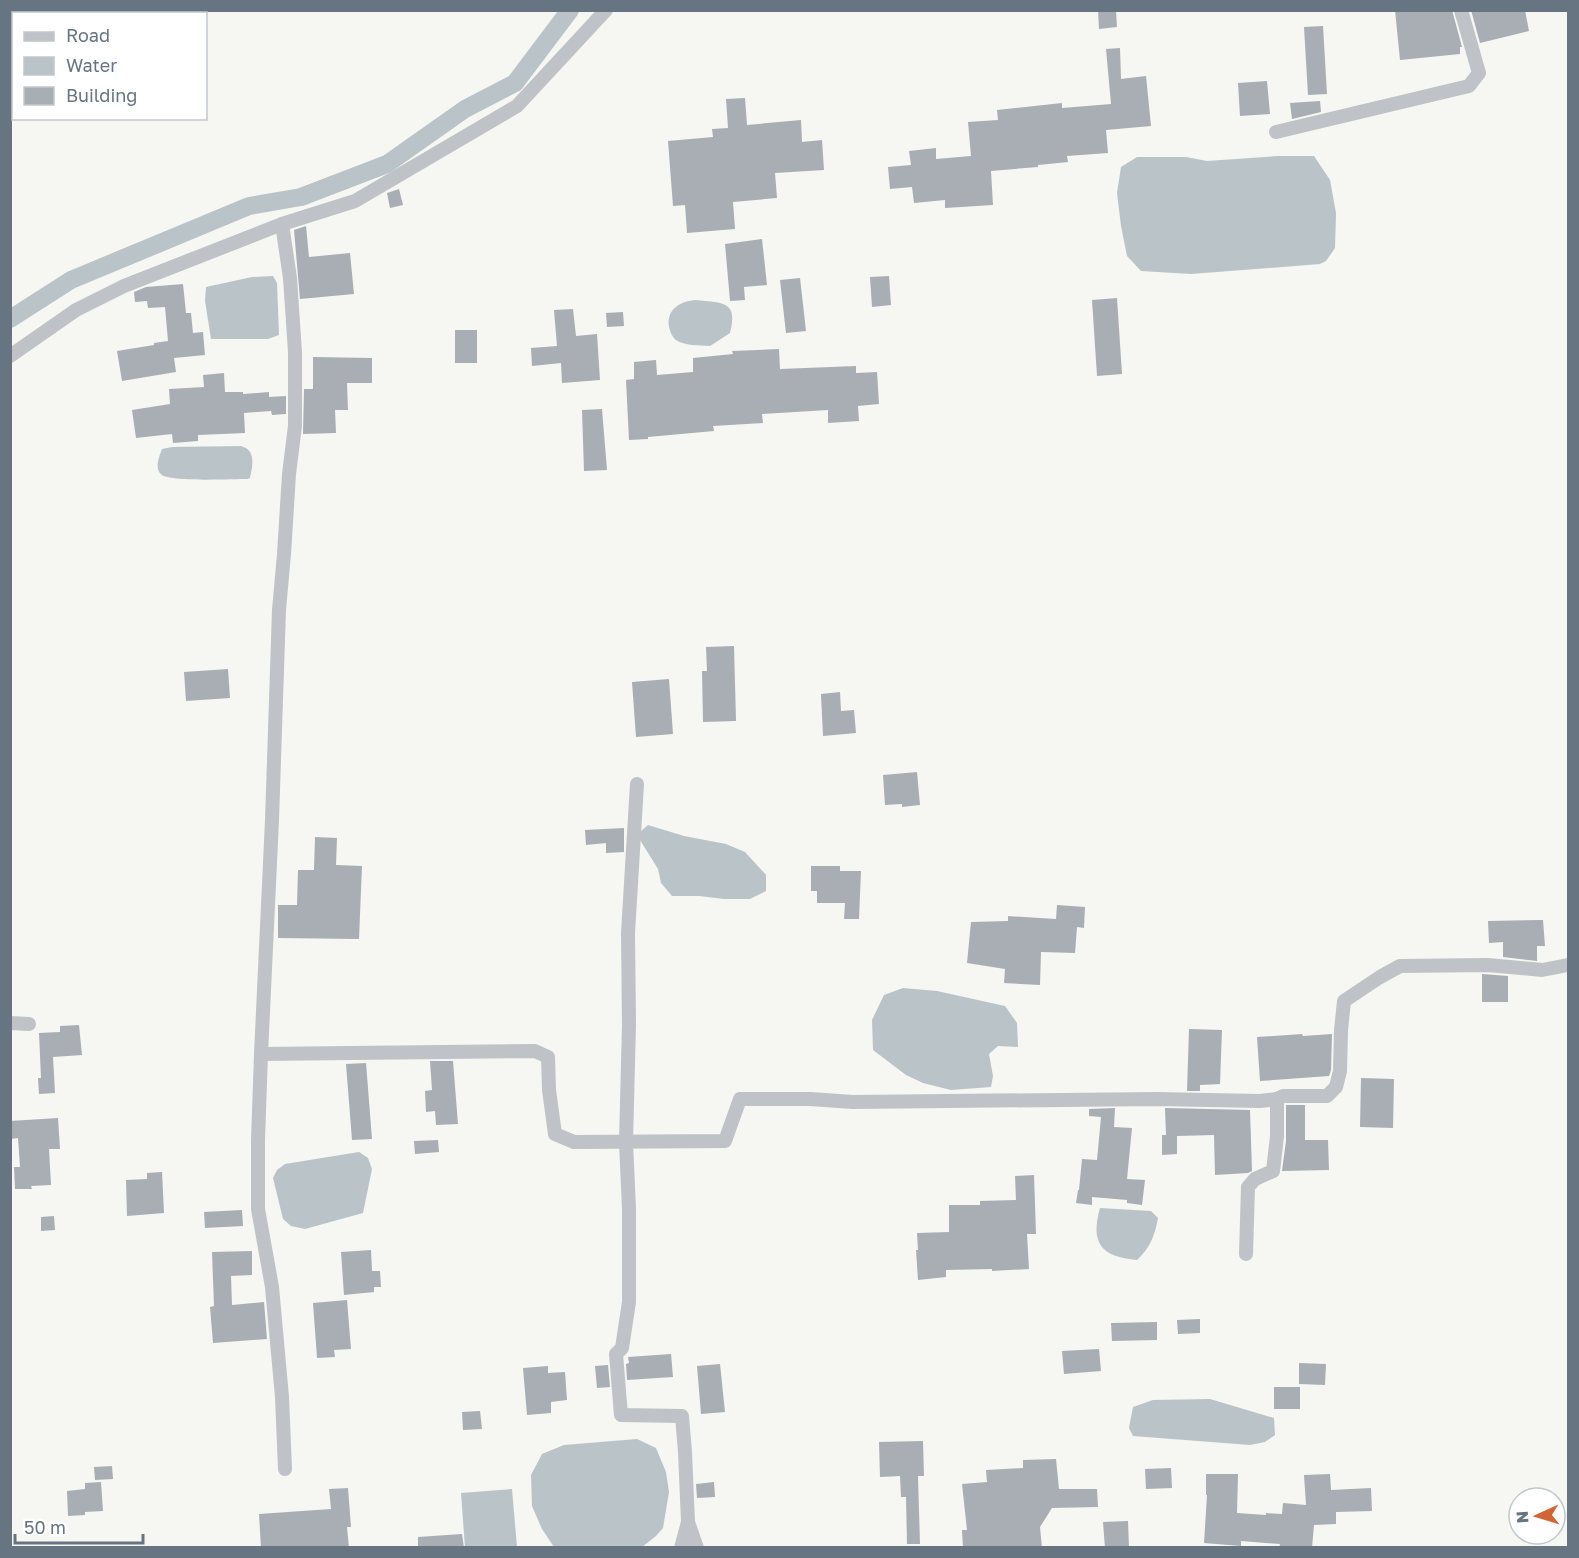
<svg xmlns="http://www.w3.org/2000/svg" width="1579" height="1558" font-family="'Golos Text',sans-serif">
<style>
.water{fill:#bac3c8}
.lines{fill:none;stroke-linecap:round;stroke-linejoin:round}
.canal{stroke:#bac3c8;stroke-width:18}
.building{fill:#a8aeb4}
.street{stroke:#bfc2c6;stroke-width:14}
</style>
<rect width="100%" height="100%" fill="#f6f6f3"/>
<g class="water">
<polygon points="1278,156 1314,156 1330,180 1336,213 1335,248 1326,261 1320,264 1191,274 1141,271 1127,256 1121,226 1117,193 1121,167 1137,157 1186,157 1207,161"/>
<polygon points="273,276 277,283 279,335 268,339 211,339 205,301 206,287 252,277"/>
<path d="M696 300C721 303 739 300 730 333L710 346C700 345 684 346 676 340 672 337 670 331 669 327 666 309 681 301 696 300Z"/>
<path d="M241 446C256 450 253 465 250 478L247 479C232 479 172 482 162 475 154 469 159 457 162 449L172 447Z"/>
<polygon points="648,825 684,836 726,844 745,852 766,875 766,891 750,899 724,899 699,896 672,896 661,883 658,869 640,840 640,832"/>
<polygon points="903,988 937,991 1005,1006 1017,1023 1018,1047 998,1046 989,1054 993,1076 991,1087 951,1090 923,1083 906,1075 873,1050 872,1020 884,995"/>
<polygon points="359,1152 368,1158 372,1169 363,1213 305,1229 291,1226 283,1219 273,1178 277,1170 285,1164"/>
<path d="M1100 1208 1151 1211 1158 1218C1155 1235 1150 1248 1137 1260 1101 1257 1090 1243 1100 1208Z"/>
<polygon points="1210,1399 1274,1418 1275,1435 1265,1442 1250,1445 1133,1436 1129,1428 1133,1407 1153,1400"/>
<polygon points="637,1439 656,1448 666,1472 669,1492 663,1528 656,1536 642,1547 554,1547 542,1529 532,1506 531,1475 542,1454 564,1445"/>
<polygon points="512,1489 517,1547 465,1547 461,1493"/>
</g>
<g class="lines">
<polyline class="canal" points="10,319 71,280 249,206 301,197 387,164 465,109 515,83 570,10"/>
</g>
<g class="building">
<polygon points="1098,10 1116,10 1117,27 1099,29"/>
<polygon points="1395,10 1452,10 1462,47 1460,47 1460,54 1400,60"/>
<polygon points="1471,10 1525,10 1529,31 1480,43"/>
<polygon points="1323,26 1327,94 1308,95 1304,27"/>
<polygon points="1120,48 1121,79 1146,76 1151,126 1106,130 1108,153 1067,156 1068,162 1038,165 1038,167 991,171 993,205 945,208 945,200 914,203 912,187 890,189 888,167 911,165 909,151 936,148 936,159 971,156 968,122 998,120 997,110 1062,103 1062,108 1111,104 1106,49"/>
<polygon points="1267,81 1270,114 1240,116 1238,83"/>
<polygon points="745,98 747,125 801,120 802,142 822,140 824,170 775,173 777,198 733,202 735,229 687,233 685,205 673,206 668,141 713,137 712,129 728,128 726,99"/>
<polygon points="1320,101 1321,112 1292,119 1290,103"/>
<polygon points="399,189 403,205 390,208 387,193"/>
<polygon points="306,226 309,257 350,253 354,294 300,299 294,230"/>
<polygon points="762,239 767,285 744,287 745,300 730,301 725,244"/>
<polygon points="889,276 891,305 872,307 870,277"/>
<polygon points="800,278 806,331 786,333 780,280"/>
<polygon points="183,284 186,313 191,313 193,333 203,332 205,355 174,358 176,372 122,381 117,351 154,345 154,343 168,341 165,307 148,308 147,301 135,302 134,292 146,287"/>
<polygon points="1117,298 1122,374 1097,376 1092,300"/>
<polygon points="573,309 576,336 597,334 600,380 562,383 561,363 532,366 531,348 557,346 554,310"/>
<polygon points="623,312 624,326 607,327 606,313"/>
<rect x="455" y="330" width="22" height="33"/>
<polygon points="779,349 780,369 856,366 856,373 877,372 879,404 858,406 859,421 828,423 828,410 762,414 763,423 713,426 714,431 648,437 648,439 629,440 626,380 634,379 634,362 656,360 657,375 693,372 693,358 733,354 732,351"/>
<polygon points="313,357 372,358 372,383 347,383 348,410 335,410 336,433 303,434 304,389 313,389"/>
<polygon points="224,373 225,392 243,392 243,394 269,392 269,397 286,396 286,414 272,415 271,411 244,413 245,433 198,435 198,441 173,443 172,434 136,438 132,410 170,404 169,389 204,387 203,375"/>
<polygon points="602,409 607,470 584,471 582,410"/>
<polygon points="734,646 736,721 703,722 702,671 707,671 706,647"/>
<polygon points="228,669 230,698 186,701 184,672"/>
<polygon points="669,679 673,734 636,737 632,682"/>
<polygon points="840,692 841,711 854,710 856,733 823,736 821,694"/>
<polygon points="917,772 920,805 902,807 902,804 885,805 883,775"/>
<polygon points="624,828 624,852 606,853 606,843 586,845 585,830"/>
<polygon points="315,837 337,838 336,865 362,866 359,939 278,938 278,905 297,905 298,870 314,870"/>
<polygon points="811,866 840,866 840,871 861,871 859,919 844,919 845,903 817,903 817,891 811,891"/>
<polygon points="1057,905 1085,907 1084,928 1077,927 1075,953 1041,952 1040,985 1004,983 1005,969 967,963 971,922 1008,921 1008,916 1056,919"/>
<polygon points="1543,920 1545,946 1537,946 1537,961 1503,957 1503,942 1489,943 1488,921"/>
<polygon points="1482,974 1508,976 1508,1002 1482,1002"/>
<polygon points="79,1025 82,1055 53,1057 55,1093 39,1094 38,1078 41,1078 39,1033 60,1032 60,1026"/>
<polygon points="1189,1029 1222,1030 1220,1084 1200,1085 1200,1091 1187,1091"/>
<polygon points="1302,1034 1303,1036 1332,1034 1331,1070 1329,1076 1260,1081 1257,1037"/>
<polygon points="430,1061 453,1061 458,1124 436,1125 435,1111 426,1112 425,1091 432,1090"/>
<polygon points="366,1063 372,1139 352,1140 346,1064"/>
<polygon points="1361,1078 1394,1079 1393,1128 1360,1127"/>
<polygon points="1286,1105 1305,1105 1305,1140 1328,1140 1329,1170 1282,1171 1286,1141"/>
<polygon points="1115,1108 1114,1127 1132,1128 1127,1179 1145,1180 1142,1205 1127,1203 1127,1200 1092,1197 1092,1205 1076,1203 1078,1190 1079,1190 1082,1159 1097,1160 1101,1117 1089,1116 1089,1109"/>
<polygon points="1165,1108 1250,1110 1252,1171 1248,1173 1215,1175 1214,1135 1177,1136 1177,1154 1162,1155 1162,1135 1166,1135"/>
<polygon points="58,1118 60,1149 49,1149 51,1185 31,1186 32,1189 15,1189 14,1167 20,1167 18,1138 10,1139 10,1121"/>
<polygon points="438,1140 439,1152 415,1154 414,1141"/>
<polygon points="162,1172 164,1213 127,1216 126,1180 147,1179 147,1173"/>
<polygon points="1034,1175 1036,1234 1027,1234 1029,1269 992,1271 992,1269 946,1270 946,1277 918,1280 916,1250 918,1250 917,1233 949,1232 949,1205 980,1205 980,1201 1016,1200 1015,1176"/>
<polygon points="242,1210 243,1226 205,1228 204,1212"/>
<polygon points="54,1216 55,1230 41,1231 41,1217"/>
<polygon points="371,1250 372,1271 380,1271 381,1287 374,1287 374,1292 344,1295 341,1252"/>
<polygon points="252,1251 252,1275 231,1276 232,1305 264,1302 267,1339 213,1343 210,1307 214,1306 212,1252"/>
<polygon points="347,1300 351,1349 334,1350 335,1357 317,1358 313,1303"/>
<polygon points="1200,1319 1200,1333 1178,1334 1177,1320"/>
<polygon points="1157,1322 1157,1340 1112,1341 1111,1323"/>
<polygon points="1099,1349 1101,1371 1064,1374 1062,1351"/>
<polygon points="671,1354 673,1377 627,1380 626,1364 629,1363 628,1357"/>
<polygon points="1299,1363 1326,1364 1325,1385 1299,1384"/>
<polygon points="720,1364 725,1412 701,1414 697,1366"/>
<polygon points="608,1365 610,1387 597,1388 595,1366"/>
<polygon points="548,1366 548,1373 565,1372 567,1400 551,1402 551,1413 527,1415 523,1368"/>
<rect x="1274" y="1387" width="26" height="22"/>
<polygon points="480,1411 482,1429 463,1430 462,1412"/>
<polygon points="923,1441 924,1476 918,1476 920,1544 907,1544 906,1497 901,1497 900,1476 880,1477 879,1442"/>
<polygon points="1056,1459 1059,1489 1097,1489 1098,1507 1052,1508 1040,1527 1042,1548 963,1548 962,1530 967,1530 962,1484 987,1482 986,1470 1023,1468 1023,1460"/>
<polygon points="112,1466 113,1479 95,1480 94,1467"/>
<polygon points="1171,1468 1172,1488 1146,1489 1145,1469"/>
<polygon points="1206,1474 1238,1474 1237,1513 1266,1515 1266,1513 1282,1514 1283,1503 1306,1505 1304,1475 1330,1474 1331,1490 1371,1488 1372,1511 1336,1512 1336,1524 1314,1525 1312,1548 1279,1548 1280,1544 1241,1541 1241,1546 1204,1543 1207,1495 1206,1495"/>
<polygon points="101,1482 103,1511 85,1512 85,1515 68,1516 67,1491 85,1489 85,1483"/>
<polygon points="714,1482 715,1497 697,1498 696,1484"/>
<polygon points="348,1488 351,1527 347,1527 349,1548 261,1548 259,1514 331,1509 329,1489"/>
<polygon points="1128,1521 1129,1548 1105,1548 1103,1522"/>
<polygon points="462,1534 464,1548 418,1548 418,1537"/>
</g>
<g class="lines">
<g class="street">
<polyline points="1276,132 1469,86 1479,73 1461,10"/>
<polyline points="282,224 290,278 295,352 295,426 289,474 284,554 279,610 272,820 261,1054 535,1051 548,1057 549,1090 555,1134 574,1142 725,1141 740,1099 810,1099 853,1102 1156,1099 1260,1101 1277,1099 1283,1096 1327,1096 1336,1087 1340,1071 1341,1030 1344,1001 1380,977 1400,966 1488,965 1542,970 1568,965"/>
<polyline points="10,356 76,310 124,286 282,224 355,201 517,106 606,10"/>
<polyline points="637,784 628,933 629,1024 626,1142 629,1209 629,1302 622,1348 616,1354 621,1415 682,1416 685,1452 688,1522 681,1548"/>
<polyline points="10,1023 29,1024"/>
<polyline points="261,1054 258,1140 258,1209 272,1287 282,1397 285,1469"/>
<polyline points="1246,1254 1248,1187 1255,1179 1273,1171 1277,1136 1277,1099"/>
<polyline points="688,1522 697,1548"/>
</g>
</g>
<rect width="1579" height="1558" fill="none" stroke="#677481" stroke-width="24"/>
<rect x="12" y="12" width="195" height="108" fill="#ffffff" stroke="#c2c7cd" stroke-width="1.5"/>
<rect x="24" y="32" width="30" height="9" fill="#bfc2c6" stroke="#c2c7cd" stroke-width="1.5"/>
<text x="66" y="42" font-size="18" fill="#677481">Road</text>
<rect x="24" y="57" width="30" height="18" fill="#bac3c8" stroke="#c2c7cd" stroke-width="1.5"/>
<text x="66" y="72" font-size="18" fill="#677481">Water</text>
<rect x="24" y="87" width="30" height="18" fill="#a8aeb4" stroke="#c2c7cd" stroke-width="1.5"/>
<text x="66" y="102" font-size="18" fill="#677481">Building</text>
<g transform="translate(1537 1516) rotate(266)"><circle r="28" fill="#ffffff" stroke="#c2c7cd" stroke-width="1.5"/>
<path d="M0-4.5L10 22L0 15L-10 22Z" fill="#d36435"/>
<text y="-9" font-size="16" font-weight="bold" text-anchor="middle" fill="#677481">N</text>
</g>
<path d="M15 1534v9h128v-9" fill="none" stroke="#677481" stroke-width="3"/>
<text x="24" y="1534" font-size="18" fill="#677481" stroke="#ffffff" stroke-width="4.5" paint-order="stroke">50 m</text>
</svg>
